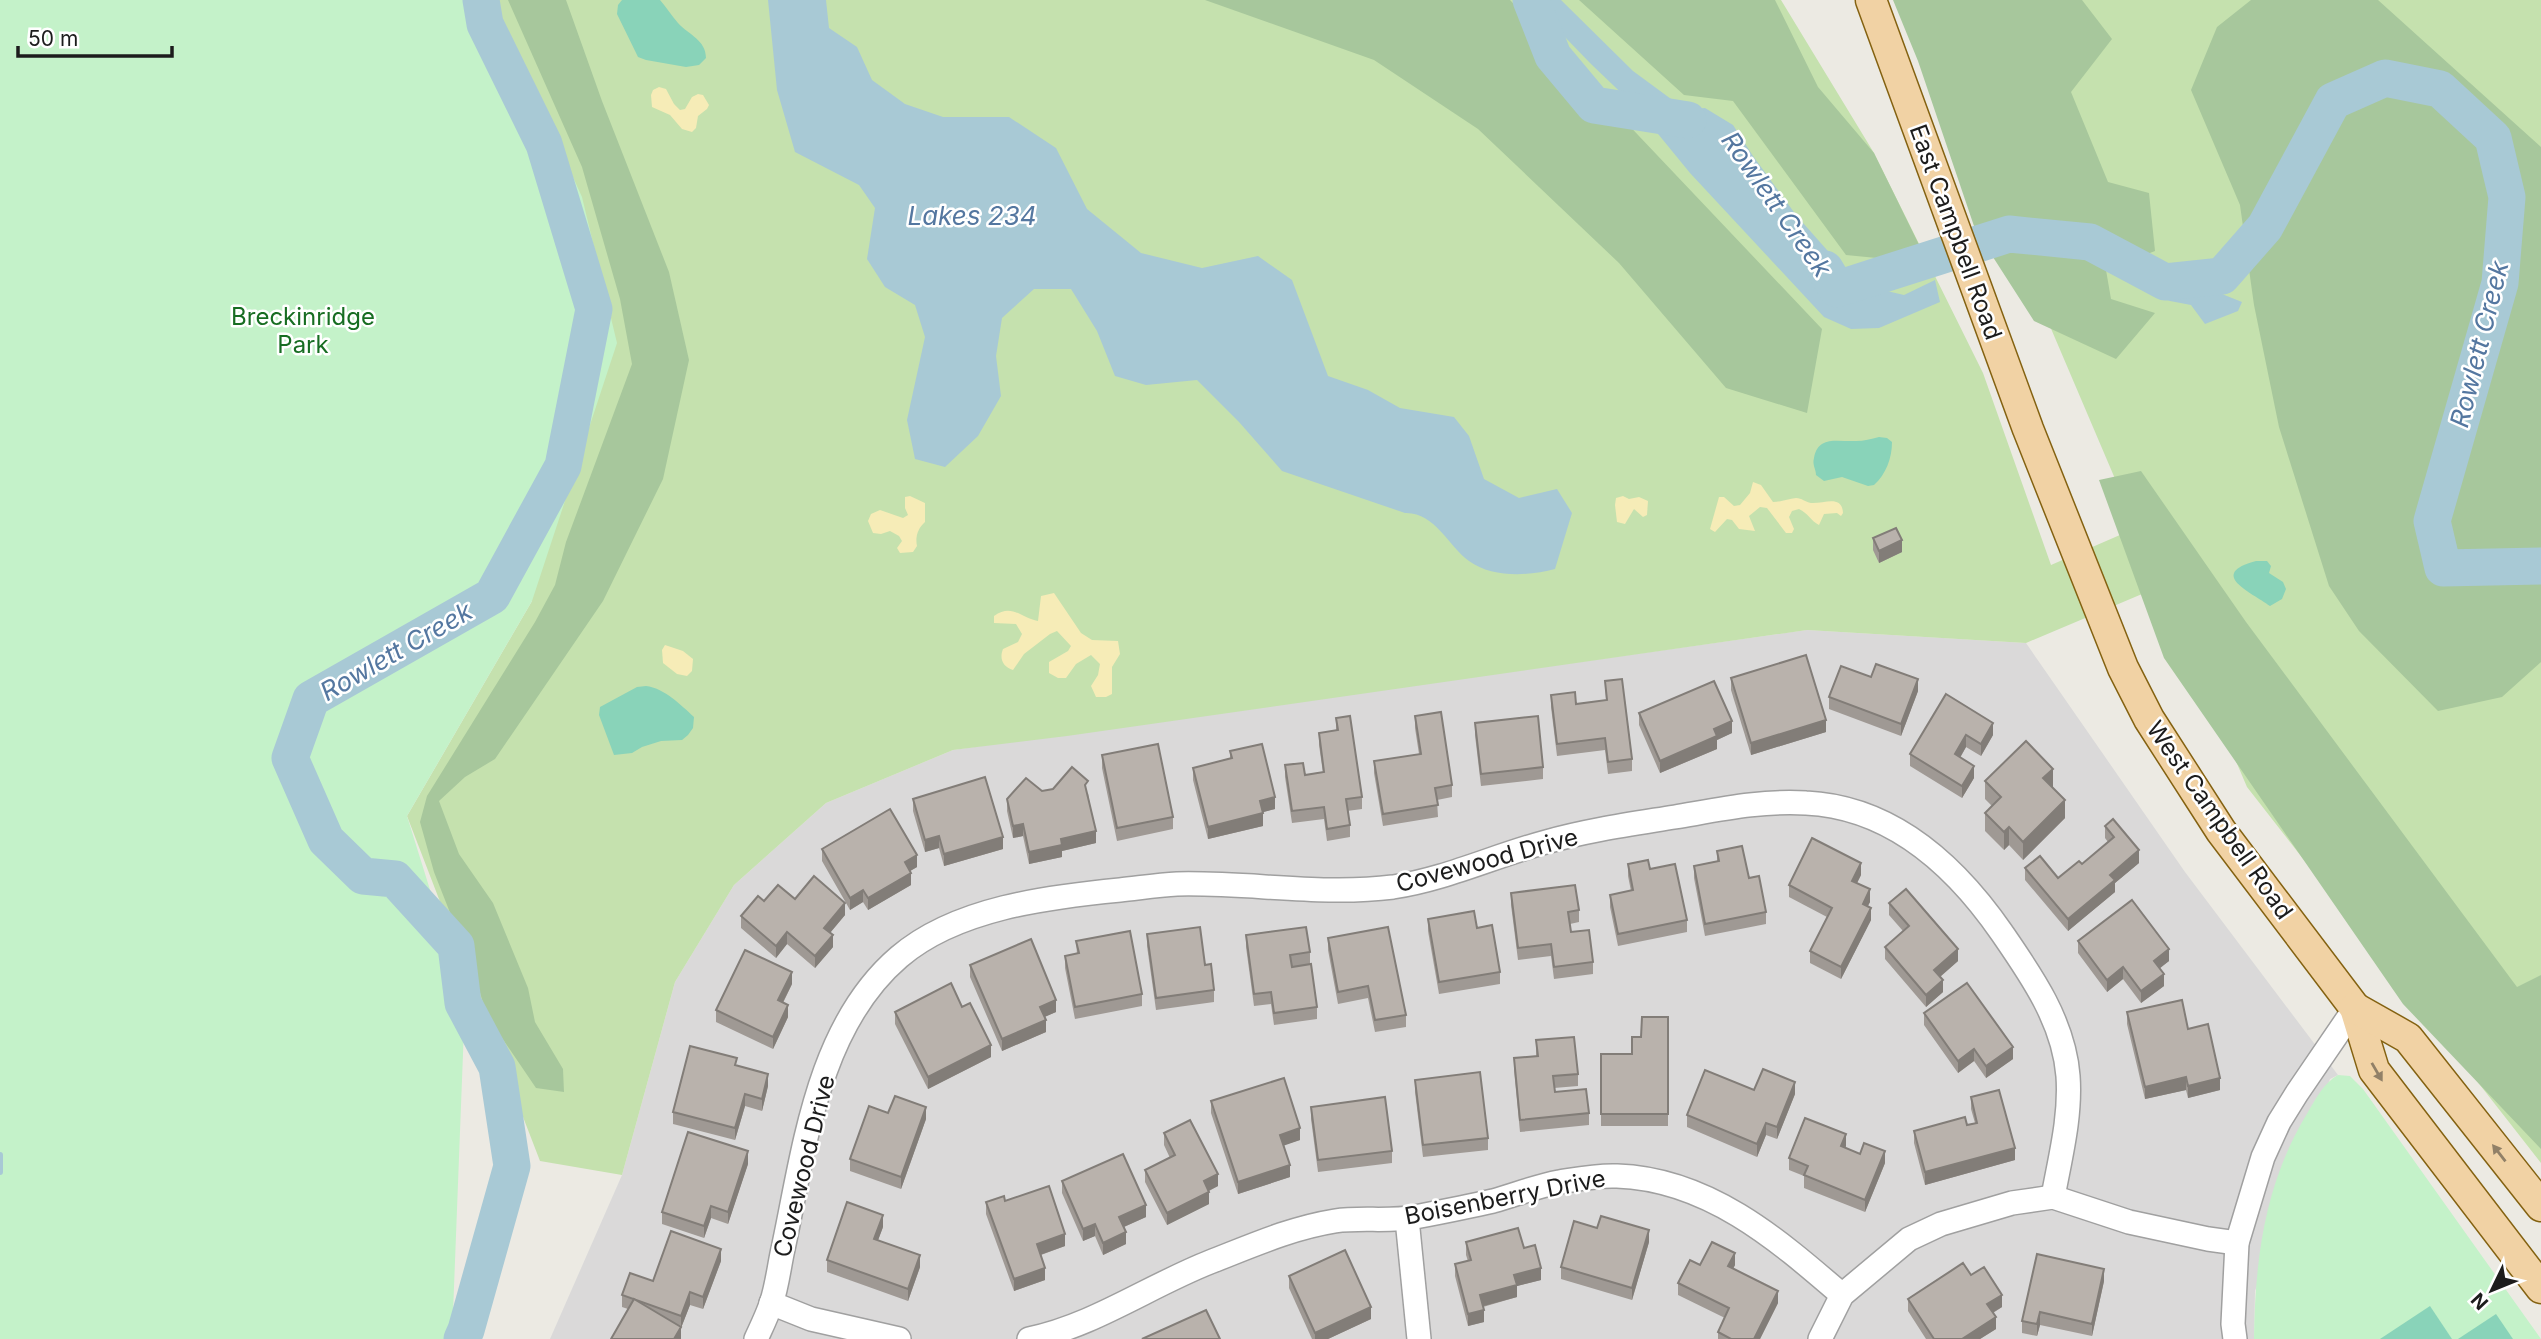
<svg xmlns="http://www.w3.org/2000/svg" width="2541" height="1339" font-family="Inter,sans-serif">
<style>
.residential{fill:#dad9d9}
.grass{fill:#c5e1ae}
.forest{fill:#a7c79c}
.sand{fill:#f6ecb7}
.park{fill:#c4f2c9}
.pitch{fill:#89d3b9}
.water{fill:#a8c9d5}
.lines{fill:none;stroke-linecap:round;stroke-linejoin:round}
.stream{stroke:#a8c9d5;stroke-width:6}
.river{stroke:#a8c9d5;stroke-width:37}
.minor-casing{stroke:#a0a0a0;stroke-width:26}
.major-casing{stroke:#846211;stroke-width:33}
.minor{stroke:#fff;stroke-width:23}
.major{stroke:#f1d2a4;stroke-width:30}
.wall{fill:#9f9994}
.shaded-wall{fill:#827d78}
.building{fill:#b9b2ac;stroke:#827d78;stroke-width:2}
.oneway{fill:#918067}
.labels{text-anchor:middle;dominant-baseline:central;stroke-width:5;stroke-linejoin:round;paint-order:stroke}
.street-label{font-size:24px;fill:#1c1c1c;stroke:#fff}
.park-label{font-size:24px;fill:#176d22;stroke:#fff}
.water-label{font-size:26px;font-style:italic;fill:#5477a0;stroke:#fff}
</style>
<rect width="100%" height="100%" fill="#eceae3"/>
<polygon class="residential" points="1807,630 2026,643 2185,872 2338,1075 2330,1079 2255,1291 2254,1339 550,1339 622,1175 675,982 734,885 826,803 953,750"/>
<polygon class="grass" points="493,0 1781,0 1874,153 1983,373 2051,565 2136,528 1911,0 2541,0 2541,1163 2247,787 2161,586 2026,643 1807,630 1067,736 953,750 826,803 734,885 675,982 622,1175 540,1161 407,816 532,601"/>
<g class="forest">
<polygon points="508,0 566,0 602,101 669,272 689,360 663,479 603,601 495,759 465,777 439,801 459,854 493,903 528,988 535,1022 563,1069 564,1092 536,1088 487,1016 475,976 434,872 420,822 427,796 535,622 555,585 566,542 632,364 620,299 582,167"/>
<polygon points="1205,0 1510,0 1822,329 1807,413 1726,388 1619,263 1478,129 1374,60"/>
<polygon points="1579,0 1775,0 1818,87 1874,153 1928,263 1846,255 1733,101 1684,95"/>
<polygon points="1893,0 2082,0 2112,39 2071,92 2108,182 2149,193 2155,251 2106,270 2111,299 2155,313 2116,359 2034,321 1975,229 1918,61"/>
<polygon points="2251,0 2378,0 2541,147 2541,662 2502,697 2438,711 2359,631 2329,586 2279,427 2254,305 2240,205 2191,90 2217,27"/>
<polygon points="2141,471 2246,622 2517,987 2541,975 2541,1149 2403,1004 2164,658 2099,480"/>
</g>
<g class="sand">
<polygon points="659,87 666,89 674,104 680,110 685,109 692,97 698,94 703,95 709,105 707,109 698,116 696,128 692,132 682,129 670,115 652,107 651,95 653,90"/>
<path d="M1753 482 1761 485 1773 502C1781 502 1788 499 1796 498 1802 498 1805 502 1811 503 1824 504 1842 494 1843 513L1841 516 1837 513 1824 514 1819 525C1811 521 1808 513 1799 509L1792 511 1789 517 1794 529 1792 533H1786L1767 508 1760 507 1749 516 1755 531 1739 529 1732 520 1727 519 1715 532 1710 529 1719 497H1724L1734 506 1740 505 1750 493Z"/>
<path d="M910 496 925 503V522C918 528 915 537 917 546L913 552 900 553 897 548 902 541 899 536 890 531 881 534 873 533 868 521 871 514 880 510 903 518 908 515 905 508V497Z"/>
<polygon points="1623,496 1629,499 1639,497 1648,501 1647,515 1643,517 1634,509 1625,524 1617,522 1615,505 1616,498"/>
<path d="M1054 593 1081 633 1092 640 1118 641 1120 654 1112 667V694L1106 697H1096L1091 686 1098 675 1100 664 1091 655 1076 664 1066 678H1058L1049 673V662L1068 651 1071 646 1057 631 1050 634 1024 654 1013 670C1003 667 999 659 1003 649L1018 642 1022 634 1016 624 994 623V616C1012 603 1021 618 1038 621L1041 596Z"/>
<polygon points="665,645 683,651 693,659 692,671 687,676 677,674 663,663 662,650"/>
</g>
<g class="park">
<polygon points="0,0 493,0 582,197 617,343 532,601 407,816 465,1002 452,1339 0,1339"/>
<path d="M2338 1075 2350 1076 2363 1089 2541 1339H2254C2255 1258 2265 1182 2308 1112 2316 1098 2324 1083 2338 1075Z"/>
</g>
<g class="pitch">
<path d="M622 0H660C666 7 672 16 678 23 689 35 706 40 706 58L699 65 686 67 646 60 638 57 617 14 618 5Z"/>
<path d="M1879 437 1887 438 1892 442C1892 458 1886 474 1874 485L1868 486 1842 477 1824 481 1816 475C1816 469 1812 465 1814 458 1818 435 1838 442 1856 441 1864 441 1871 439 1879 437Z"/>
<path d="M2256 561H2267L2271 566 2269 573 2283 582 2286 589 2282 599 2270 606C2251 592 2207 574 2256 561Z"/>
<path d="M646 686C664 688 681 705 694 717L693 728 688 735 682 740 661 741 642 747 632 753 614 755 599 715 600 707 637 687Z"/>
<polygon points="2430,1306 2452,1339 2380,1339"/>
<polygon points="2496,1314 2513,1339 2458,1339"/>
</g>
<g class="water">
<path d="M768 0H826L829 28 857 47 872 80 905 104 943 117H1009L1056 148 1087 209 1141 253 1202 268 1258 256 1292 280 1328 376 1368 390 1400 408 1454 417 1469 436 1484 479 1519 498 1557 489 1572 513 1555 569C1529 576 1492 578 1469 561 1448 546 1435 512 1405 513L1282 471 1239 422 1197 380 1146 385 1115 376 1097 331 1071 289H1034L1002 318 996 356 1001 396 978 436 945 467 915 459 907 420 925 337 915 305 885 287 867 259 875 208 859 185 795 152 777 90Z"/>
<polygon points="1529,0 1561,0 1633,71 1686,110 1705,108 1733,125 1753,156 1796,215 1850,276 1874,288 1904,295 1935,280 1940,302 1879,328 1851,329 1824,317 1690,173 1636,107 1591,64"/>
<polygon points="2151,271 2180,278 2194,276 2207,288 2242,302 2238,311 2205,324 2191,305 2170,301 2146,292"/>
</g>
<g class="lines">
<polyline class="stream" points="0,1155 0,1172"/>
<g class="river">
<polyline points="1531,0 1553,56 1594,105 1688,120"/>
<polyline points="1825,269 1837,289 2009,234 2090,242 2165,282 2222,276 2265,227 2333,101 2385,78 2440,89 2493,138 2507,197 2500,283 2432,521 2443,568 2541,566"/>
<polyline points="462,1339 466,1330 512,1166 497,1067 463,1003 456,946 395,879 363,876 326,840 290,758 311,699 492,596 563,466 594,309 544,144 485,24 481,0"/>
</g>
<g class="minor-casing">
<g id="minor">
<polyline points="1407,1219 1419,1339"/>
<polyline points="771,1303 811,1319 899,1339"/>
<path d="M756 1339C761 1328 767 1316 771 1304 777 1287 779 1267 783 1249 804 1151 817 1027 899 957 956 908 1048 897 1120 890 1139 888 1158 885 1177 884 1248 882 1321 896 1393 887 1446 879 1494 856 1546 842 1588 830 1632 824 1675 817 1717 810 1763 800 1806 803 1892 807 1955 865 2002 933 2031 975 2064 1022 2068 1076 2071 1117 2060 1158 2053 1197"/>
<path d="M1029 1339C1093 1326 1149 1286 1210 1262 1251 1246 1291 1228 1335 1221 1361 1217 1389 1222 1415 1217 1441 1212 1467 1207 1493 1201 1515 1195 1537 1186 1559 1182 1578 1179 1598 1175 1617 1176 1708 1179 1777 1239 1842 1295"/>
<polyline points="1820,1339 1842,1295 1909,1239 1941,1224 2012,1203 2053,1197 2129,1222 2208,1239 2237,1243"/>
<polyline points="2235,1339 2233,1324 2237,1243 2263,1157 2279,1122 2297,1093 2355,1008"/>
</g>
</g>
<g class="major-casing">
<g id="major">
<polyline points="1871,0 2028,429 2123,668 2149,719 2221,831 2355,1008 2374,1070 2541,1288"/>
<polyline points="2355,1008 2408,1038 2541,1206"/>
</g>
</g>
<use href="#minor" class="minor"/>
<use href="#major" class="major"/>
</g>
<g class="wall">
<polygon points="1873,538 1902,552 1879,563 1873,550"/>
<polygon points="1871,677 1918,691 1901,736 1829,709 1829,697"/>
<polygon points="1731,678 1826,732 1751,755 1731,690"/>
<polygon points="1605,681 1632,759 1632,771 1608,774 1605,750 1557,756 1551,707 1551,695 1576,704 1606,700"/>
<polygon points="1946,694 1993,735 1981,756 1966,747 1960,758 1974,778 1962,798 1910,766 1910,754"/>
<polygon points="1639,713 1732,733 1717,740 1717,749 1660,773 1639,725"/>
<polygon points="1415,716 1452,785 1452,797 1437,800 1438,817 1383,826 1374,773 1374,761 1419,754 1415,728"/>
<polygon points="1336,718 1362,797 1362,809 1347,811 1350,825 1350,837 1327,841 1324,819 1292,823 1285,777 1285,765 1305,775 1323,773 1319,745 1319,733 1336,730"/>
<polygon points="1475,723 1543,767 1543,779 1481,786 1475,735"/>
<polygon points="1230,751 1275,809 1263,812 1263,826 1208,839 1193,780 1193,768 1230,758"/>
<polygon points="1102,755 1173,817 1173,829 1117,841 1102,768"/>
<polygon points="1985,781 2053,787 2065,818 2023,860 2009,845 2004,850 1985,831 1985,813 1992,806 1985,799"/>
<polygon points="1042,791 1088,793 1096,843 1062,851 1062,857 1029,864 1023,836 1013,838 1007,811 1007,799"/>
<polygon points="913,799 1003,849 944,866 939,848 925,852 913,811"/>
<polygon points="2105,826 2139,863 2115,883 2115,892 2068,931 2025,880 2025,868 2058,878 2082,864 2108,842 2105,838"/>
<polygon points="822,849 917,867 910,871 911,885 868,910 863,902 850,910 822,861"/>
<polygon points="1717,851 1749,878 1766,912 1766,924 1705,936 1694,878 1694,866 1717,861"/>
<polygon points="1628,864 1650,869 1687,920 1687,932 1618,946 1610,907 1610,895 1631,891 1628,876"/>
<polygon points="1861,875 1857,883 1870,902 1867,906 1871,920 1841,979 1810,963 1810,951 1827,917 1789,897 1789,885"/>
<polygon points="1511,893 1579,910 1579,922 1570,924 1571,932 1593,962 1593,974 1554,979 1551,956 1518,960 1511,905"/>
<polygon points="795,899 845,915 830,933 833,947 815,968 787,944 776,958 741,928 741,916 764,901"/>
<polygon points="1889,903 1958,961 1940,977 1943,992 1926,1007 1885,959 1885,947 1903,931 1889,915"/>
<polygon points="1428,919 1477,928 1500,972 1500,984 1439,994 1428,931"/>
<polygon points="1147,934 1214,990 1214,1002 1156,1010 1147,946"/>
<polygon points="1246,935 1310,952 1310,964 1292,967 1317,1007 1317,1019 1274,1025 1271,1004 1254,1006 1246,947"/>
<polygon points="1328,938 1406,1015 1406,1027 1375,1032 1368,998 1338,1004 1328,950"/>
<polygon points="1076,941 1142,994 1142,1006 1075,1019 1065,968 1065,956 1077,954"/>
<polygon points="2078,941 2169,961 2159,968 2164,986 2141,1003 2123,979 2107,992 2078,953"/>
<polygon points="970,965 1056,1012 1044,1017 1046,1032 1002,1051 970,977"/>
<polygon points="792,984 783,1003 788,1017 773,1049 716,1022 716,1010"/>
<polygon points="962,1007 991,1057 928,1089 895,1024 895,1012"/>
<polygon points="2127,1012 2188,1029 2220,1090 2188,1098 2186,1090 2145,1099 2127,1024"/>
<polygon points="1924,1013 2013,1059 1986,1078 1974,1061 1958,1073 1924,1025"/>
<polygon points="1668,1017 1668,1126 1601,1126 1601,1054 1632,1054 1641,1037"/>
<polygon points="1536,1040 1578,1074 1578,1086 1554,1088 1555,1092 1589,1113 1589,1125 1520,1132 1514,1070 1514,1058 1536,1056"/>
<polygon points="737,1066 768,1086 762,1111 745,1106 735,1140 673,1124 673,1112"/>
<polygon points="1415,1080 1488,1138 1488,1150 1423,1157 1415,1092"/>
<polygon points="1754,1090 1795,1094 1777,1139 1766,1135 1757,1157 1687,1127 1687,1115"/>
<polygon points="1971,1097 2015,1160 1925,1185 1914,1143 1914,1131 1967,1125 1975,1123 1971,1109"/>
<polygon points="1211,1101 1300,1140 1283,1145 1290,1177 1238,1194 1211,1113"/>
<polygon points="1311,1107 1392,1151 1392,1163 1318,1172 1311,1119"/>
<polygon points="888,1113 926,1119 901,1189 850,1171 850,1159"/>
<polygon points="1164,1133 1218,1186 1209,1191 1209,1204 1167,1225 1145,1182 1145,1170 1170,1158 1164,1145"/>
<polygon points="1846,1146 1845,1148 1885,1163 1865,1212 1804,1188 1804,1176 1789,1170 1789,1158"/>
<polygon points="748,1164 728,1224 711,1218 704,1238 662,1224 662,1212"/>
<polygon points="1062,1181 1146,1217 1124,1227 1126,1244 1103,1255 1095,1236 1083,1241 1062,1193"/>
<polygon points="1005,1201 1065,1246 1041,1255 1045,1280 1014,1291 986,1214 986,1202"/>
<polygon points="883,1227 878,1240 920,1267 908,1301 827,1272 827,1260"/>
<polygon points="1466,1242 1524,1248 1541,1280 1517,1286 1517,1297 1483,1307 1484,1322 1468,1326 1455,1276 1455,1264 1468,1261 1466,1255"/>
<polygon points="1649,1242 1632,1300 1561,1279 1561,1267"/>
<polygon points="721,1261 703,1309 690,1305 681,1328 681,1339 628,1309 622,1307 622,1295 653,1281"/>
<polygon points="1700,1265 1735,1265 1733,1269 1778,1303 1760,1339 1718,1339 1718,1332 1725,1318 1678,1295 1678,1283"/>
<polygon points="1971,1275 2002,1307 1993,1313 1996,1329 1980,1339 1926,1339 1908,1311 1908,1299"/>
<polygon points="1289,1276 1371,1319 1328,1339 1312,1339 1289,1288"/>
<polygon points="2104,1281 2092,1336 2040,1325 2037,1336 2022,1333 2022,1321"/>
</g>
<g class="shaded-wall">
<polygon points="1902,540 1902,552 1879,563 1879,551"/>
<polygon points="1918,679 1918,691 1901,736 1901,724"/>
<polygon points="1826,720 1826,732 1751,755 1751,743"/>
<polygon points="1732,721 1732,733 1717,740 1717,749 1660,773 1660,761 1714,729"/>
<polygon points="1993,723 1993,735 1981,756 1981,744"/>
<polygon points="1966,735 1966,747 1955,766 1955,754"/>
<polygon points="1974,766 1974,778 1962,798 1962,786"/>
<polygon points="2053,769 2053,787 2043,796 2043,778"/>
<polygon points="1275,797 1275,809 1260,813 1260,801"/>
<polygon points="2065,800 2065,818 2023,860 2023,842"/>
<polygon points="1263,813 1263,826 1208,839 1208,827"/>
<polygon points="1023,824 1023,836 1013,838 1013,826"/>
<polygon points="2009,827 2009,845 2004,850 2004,832"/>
<polygon points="1096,831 1096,843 1062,851 1062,857 1029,864 1029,852 1061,839"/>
<polygon points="939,836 939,848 925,852 925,840"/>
<polygon points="1003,837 1003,849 944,866 944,854"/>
<polygon points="2139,850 2139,863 2115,883 2115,892 2068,931 2068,919 2110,875"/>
<polygon points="917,855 917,867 905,874 905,862"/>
<polygon points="1861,863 1861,875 1852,893 1852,881"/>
<polygon points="911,873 911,885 868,910 868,898"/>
<polygon points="1870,889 1870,902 1863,916 1863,904"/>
<polygon points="863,890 863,902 850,910 850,898"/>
<polygon points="845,903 845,915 824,940 824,928"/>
<polygon points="1871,908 1871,920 1841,979 1841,967"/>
<polygon points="787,932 787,944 776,958 776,946"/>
<polygon points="833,935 833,947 815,968 815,956"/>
<polygon points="1958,949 1958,961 1934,982 1934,970"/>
<polygon points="2169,949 2169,961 2154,973 2154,961"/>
<polygon points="2123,967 2123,979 2107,992 2107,980"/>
<polygon points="792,972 792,984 778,1012 778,1000"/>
<polygon points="2164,974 2164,986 2141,1003 2141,991"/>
<polygon points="1943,980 1943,992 1926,1007 1926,995"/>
<polygon points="1056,1000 1056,1012 1040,1019 1040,1007"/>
<polygon points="788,1005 788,1017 773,1049 773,1037"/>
<polygon points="1046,1020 1046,1032 1002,1051 1002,1039"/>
<polygon points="991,1045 991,1057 928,1089 928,1077"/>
<polygon points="2013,1047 2013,1059 1986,1078 1986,1066"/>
<polygon points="1974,1049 1974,1061 1958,1073 1958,1061"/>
<polygon points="768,1074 768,1086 762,1111 762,1099"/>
<polygon points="2186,1077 2186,1090 2145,1099 2145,1087"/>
<polygon points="2220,1078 2220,1090 2188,1098 2188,1086"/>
<polygon points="1795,1082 1795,1094 1777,1139 1777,1127"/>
<polygon points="745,1094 745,1106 735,1140 735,1128"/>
<polygon points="926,1107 926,1119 901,1189 901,1177"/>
<polygon points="1766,1123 1766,1135 1757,1157 1757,1144"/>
<polygon points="1300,1128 1300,1140 1280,1147 1280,1135"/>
<polygon points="1846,1134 1846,1146 1841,1158 1841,1146"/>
<polygon points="2015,1148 2015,1160 1925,1185 1925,1172"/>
<polygon points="748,1151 748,1164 728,1224 728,1212"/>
<polygon points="1885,1151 1885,1163 1865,1212 1865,1200"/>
<polygon points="1290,1165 1290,1177 1238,1194 1238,1182"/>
<polygon points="1218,1174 1218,1186 1204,1193 1204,1181"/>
<polygon points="1209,1192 1209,1204 1167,1225 1167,1213"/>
<polygon points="1146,1205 1146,1217 1119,1229 1119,1217"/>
<polygon points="711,1206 711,1218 704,1238 704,1226"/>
<polygon points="883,1215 883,1227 874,1251 874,1239"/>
<polygon points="1095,1224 1095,1236 1083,1241 1083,1229"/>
<polygon points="1649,1230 1649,1242 1632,1300 1632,1288"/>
<polygon points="1126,1232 1126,1244 1103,1255 1103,1243"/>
<polygon points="1065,1234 1065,1246 1037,1256 1037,1244"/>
<polygon points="721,1249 721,1261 703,1309 703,1297"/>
<polygon points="1735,1253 1735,1265 1728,1278 1728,1266"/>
<polygon points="920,1255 920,1267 908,1301 908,1289"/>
<polygon points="1045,1268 1045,1280 1014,1291 1014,1279"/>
<polygon points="1541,1268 1541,1280 1517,1286 1517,1297 1480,1307 1480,1295 1514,1275"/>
<polygon points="2104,1269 2104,1281 2092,1336 2092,1324"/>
<polygon points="1778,1291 1778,1303 1760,1339 1754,1339"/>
<polygon points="690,1292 690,1305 681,1328 681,1339 674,1339 681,1327 681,1316"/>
<polygon points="2002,1295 2002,1307 1987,1316 1987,1304"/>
<polygon points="1371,1307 1371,1319 1328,1339 1315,1339 1315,1333"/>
<polygon points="1484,1310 1484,1322 1468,1326 1468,1314"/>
<polygon points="2040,1312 2040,1325 2037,1336 2037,1324"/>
<polygon points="1996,1317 1996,1329 1980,1339 1962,1339"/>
</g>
<g class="building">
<polygon points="1896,528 1902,540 1879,551 1873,538"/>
<polygon points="1806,655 1826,720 1751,743 1731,678"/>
<polygon points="1876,664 1918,679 1901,724 1829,697 1841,666 1871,677"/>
<polygon points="1622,679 1632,759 1608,762 1605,738 1557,744 1551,695 1575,692 1576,704 1607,700 1605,681"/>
<polygon points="1714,681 1732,721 1714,729 1717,736 1660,761 1639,713"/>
<polygon points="1946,694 1993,723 1981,744 1966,735 1955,754 1974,766 1962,786 1910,754"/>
<polygon points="1441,712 1452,785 1435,788 1438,805 1383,814 1374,761 1421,754 1415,716"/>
<polygon points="1350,716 1362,797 1346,799 1350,825 1327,829 1324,807 1292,811 1285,765 1303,763 1305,775 1324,772 1319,733 1338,730 1336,718"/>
<polygon points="1538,716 1543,767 1481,774 1475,723"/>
<polygon points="2026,741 2053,769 2043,778 2065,800 2023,842 2009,827 2004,832 1985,813 2001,797 1985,781"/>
<polygon points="1158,744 1173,817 1117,828 1102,755"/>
<polygon points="1262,744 1275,797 1260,801 1263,813 1208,827 1193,768 1232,758 1230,751"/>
<polygon points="1072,767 1088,781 1085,785 1096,831 1061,839 1062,845 1029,852 1023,824 1013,826 1007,799 1026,778 1042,791 1053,789"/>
<polygon points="985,777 1003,837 944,854 939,836 925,840 913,799"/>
<polygon points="890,809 917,855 905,862 911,873 868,898 863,890 850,898 822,849"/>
<polygon points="2113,819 2139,850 2110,875 2115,880 2068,919 2025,868 2040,856 2058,878 2079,861 2082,864 2114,837 2105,826"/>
<polygon points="1812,838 1861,863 1852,881 1870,889 1863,904 1871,908 1841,967 1810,951 1832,908 1789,885"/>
<polygon points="1742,846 1749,878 1759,876 1766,912 1705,924 1694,866 1719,861 1717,851"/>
<polygon points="1648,860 1650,869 1675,864 1687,920 1618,934 1610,895 1633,890 1628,864"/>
<polygon points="814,876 845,903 824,928 833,935 815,956 787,932 776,946 741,916 758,896 764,901 778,885 795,899"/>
<polygon points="1575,885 1579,910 1568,912 1571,932 1589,930 1593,962 1554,967 1551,944 1518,948 1511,893"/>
<polygon points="1906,889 1958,949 1934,970 1943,980 1926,995 1885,947 1909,926 1889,903"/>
<polygon points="2132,900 2169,949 2154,961 2164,974 2141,991 2123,967 2107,980 2078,941"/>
<polygon points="1474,911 1477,928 1492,925 1500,972 1439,982 1428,919"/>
<polygon points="1200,927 1205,965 1211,964 1214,990 1156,998 1147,934"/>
<polygon points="1306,927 1310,952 1290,955 1292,967 1311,964 1317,1007 1274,1013 1271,992 1254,994 1246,935"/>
<polygon points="1388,927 1406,1015 1375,1020 1368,986 1338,992 1328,938"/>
<polygon points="1130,931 1142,994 1075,1007 1065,956 1079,953 1076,941"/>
<polygon points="1031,939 1056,1000 1040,1007 1046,1020 1002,1039 970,965"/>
<polygon points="745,950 792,972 778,1000 788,1005 773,1037 716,1010"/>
<polygon points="951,983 962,1007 970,1003 991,1045 928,1077 895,1012"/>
<polygon points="1967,983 2013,1047 1986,1066 1974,1049 1958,1061 1924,1013"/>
<polygon points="2182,1000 2188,1029 2208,1024 2220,1078 2188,1086 2186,1077 2145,1087 2127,1012"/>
<polygon points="1642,1017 1668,1017 1668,1114 1601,1114 1601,1054 1632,1054 1632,1037 1641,1037"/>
<polygon points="1574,1037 1578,1074 1553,1076 1555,1092 1586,1089 1589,1113 1520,1120 1514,1058 1538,1056 1536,1040"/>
<polygon points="690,1046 737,1058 735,1065 768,1074 762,1099 745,1094 735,1128 673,1112"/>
<polygon points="1763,1069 1795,1082 1777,1127 1766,1123 1757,1144 1687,1115 1705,1070 1754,1090"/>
<polygon points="1480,1072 1488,1138 1423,1145 1415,1080"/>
<polygon points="1284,1078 1300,1128 1280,1135 1290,1165 1238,1182 1211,1101"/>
<polygon points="1999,1090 2015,1148 1925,1172 1914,1131 1965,1117 1967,1125 1977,1123 1971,1097"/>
<polygon points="895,1096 926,1107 901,1177 850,1159 869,1106 888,1113"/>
<polygon points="1385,1097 1392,1151 1318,1160 1311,1107"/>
<polygon points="1805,1118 1846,1134 1841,1146 1860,1154 1864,1143 1885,1151 1865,1200 1804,1175 1808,1166 1789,1158"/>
<polygon points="1190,1120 1218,1174 1204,1181 1209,1192 1167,1213 1145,1170 1175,1155 1164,1133"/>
<polygon points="688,1132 748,1151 728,1212 711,1206 704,1226 662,1212"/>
<polygon points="1123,1154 1146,1205 1119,1217 1126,1232 1103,1243 1095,1224 1083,1229 1062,1181"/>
<polygon points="1049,1186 1065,1234 1037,1244 1045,1268 1014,1279 986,1202 1004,1196 1005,1201"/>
<polygon points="847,1202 883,1215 874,1239 920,1255 908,1289 827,1260"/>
<polygon points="1601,1216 1649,1230 1632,1288 1561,1267 1574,1221 1597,1228"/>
<polygon points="1518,1228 1524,1248 1535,1245 1541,1268 1514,1275 1517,1285 1480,1295 1484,1310 1468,1314 1455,1264 1471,1260 1466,1242"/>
<polygon points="671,1231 721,1249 703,1297 690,1292 681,1316 622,1295 630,1273 653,1281"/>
<polygon points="1712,1242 1735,1253 1728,1266 1778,1291 1754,1339 1731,1339 1718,1332 1729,1308 1678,1283 1690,1260 1700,1265"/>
<polygon points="1345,1250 1371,1307 1315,1333 1289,1276"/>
<polygon points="2037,1254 2104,1269 2092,1324 2040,1312 2037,1324 2022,1321"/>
<polygon points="1963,1263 1971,1275 1984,1267 2002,1295 1987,1304 1996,1317 1962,1339 1934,1339 1908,1299"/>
<polygon points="634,1299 681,1327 674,1339 611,1339"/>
<polygon points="1206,1310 1220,1339 1142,1339"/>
</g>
<defs><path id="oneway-solid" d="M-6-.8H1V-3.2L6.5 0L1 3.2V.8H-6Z" transform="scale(1.75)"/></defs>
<g class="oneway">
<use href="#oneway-solid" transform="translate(2377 1072) rotate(60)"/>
<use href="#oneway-solid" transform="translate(2499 1153) rotate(-128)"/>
</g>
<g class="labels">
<g class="street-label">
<text transform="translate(1956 232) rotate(70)">East Campbell Road</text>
<text transform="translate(2220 820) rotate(55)">West Campbell Road</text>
<text transform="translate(1487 860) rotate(-15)">Covewood Drive</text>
<text transform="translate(804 1166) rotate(-76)">Covewood Drive</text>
<text transform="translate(1505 1197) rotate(-11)">Boisenberry Drive</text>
</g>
<g class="park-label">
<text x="303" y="316">Breckinridge<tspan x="303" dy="28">Park</tspan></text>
</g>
<g class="water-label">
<text transform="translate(1777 204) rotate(55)">Rowlett Creek</text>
<text x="972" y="215">Lakes 234</text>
<text transform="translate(2479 344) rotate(-76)">Rowlett Creek</text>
<text transform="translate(396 651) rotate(-30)">Rowlett Creek</text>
</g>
</g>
<g transform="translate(2492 1290) rotate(227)" stroke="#ffffff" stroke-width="5" paint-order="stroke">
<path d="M0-5L12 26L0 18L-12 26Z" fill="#1c1c1c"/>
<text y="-10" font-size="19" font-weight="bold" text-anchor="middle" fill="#1c1c1c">N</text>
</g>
<path d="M18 46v10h154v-10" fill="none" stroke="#1c1c1c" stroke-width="3.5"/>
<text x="28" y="46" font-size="21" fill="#1c1c1c" stroke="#ffffff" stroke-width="5" paint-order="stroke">50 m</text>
</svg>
